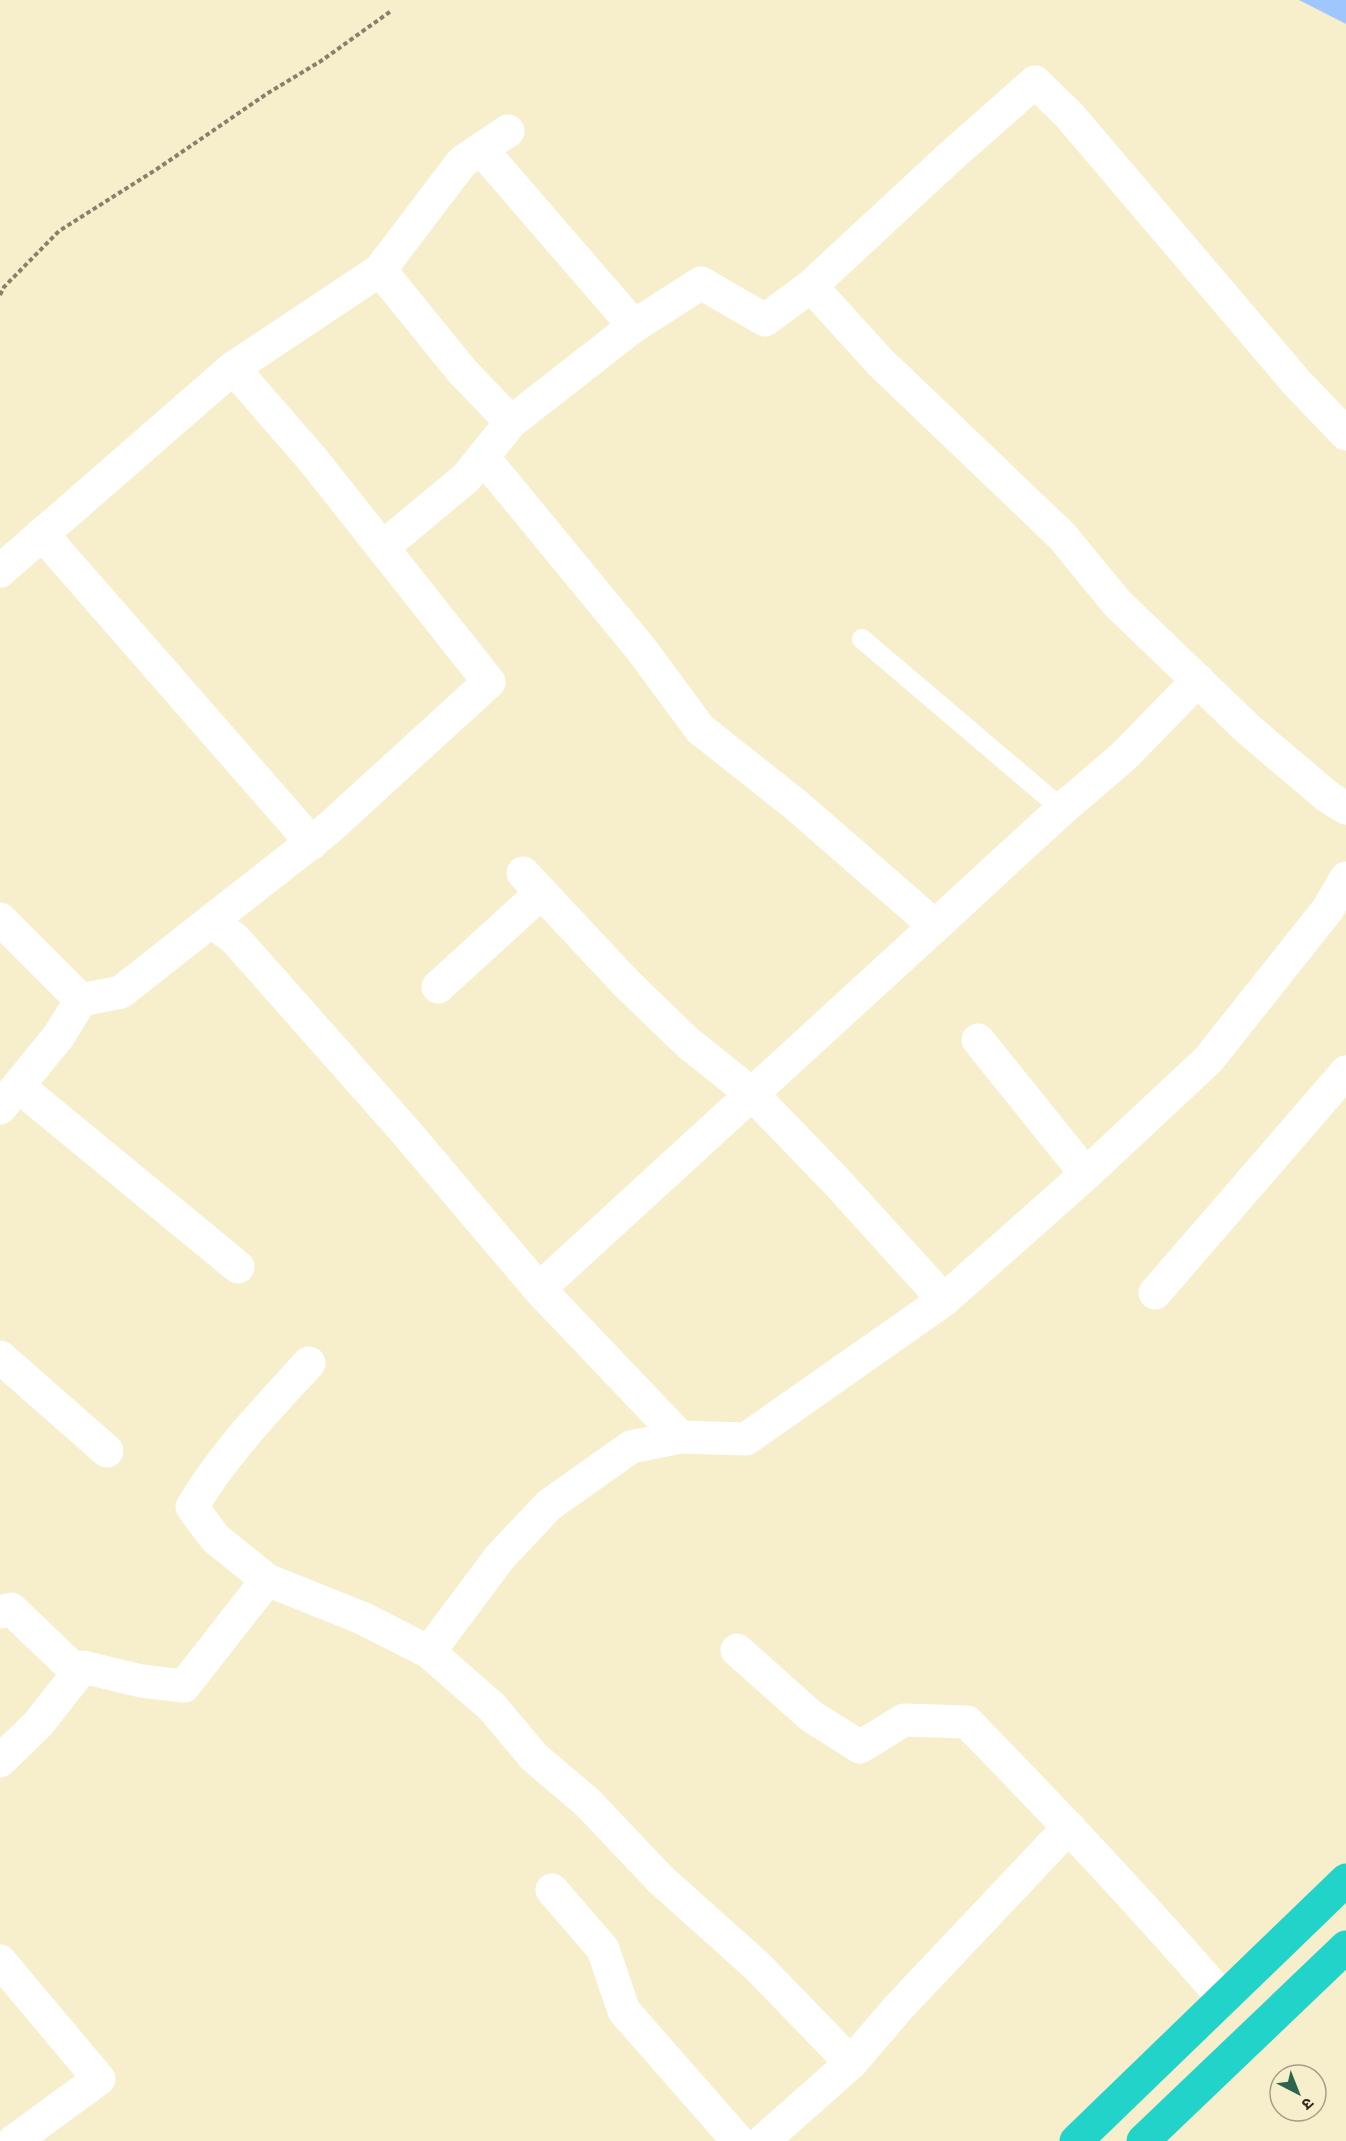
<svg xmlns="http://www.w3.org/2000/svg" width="1346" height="2141" font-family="'Titillium Web','Noto Sans Devanagari',sans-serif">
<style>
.water{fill:#a0c6fe}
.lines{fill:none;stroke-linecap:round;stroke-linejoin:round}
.path{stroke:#87816b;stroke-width:4;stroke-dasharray:4.5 3;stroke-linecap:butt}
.lane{stroke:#fff;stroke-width:20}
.street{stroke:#fff;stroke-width:33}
.highway{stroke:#22d3c9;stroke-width:33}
</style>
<rect width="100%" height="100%" fill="#f7eecc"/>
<polygon class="water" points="1299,0 1346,0 1346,24"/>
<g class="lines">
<polyline class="path" points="0,295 4,287 59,231 157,169 268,93 321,61 391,11"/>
<polyline class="lane" points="862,639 1062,809"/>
<g class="street">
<polyline points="481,149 634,326 511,422"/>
<polyline points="380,270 462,371 511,422 466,478 383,547"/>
<polyline points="811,286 881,363 1062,536 1117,603 1249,730 1328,797 1346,808"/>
<polyline points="634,326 701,283 765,320 811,286 950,157 1035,82 1069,115 1297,383 1346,434"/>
<polyline points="483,457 641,649 700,729 796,805 935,926 539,1289"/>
<polyline points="42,534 312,843"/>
<polyline points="0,571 233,368 380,270 462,162 508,131"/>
<polyline points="523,873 627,984 687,1042 752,1094 836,1181 944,1300"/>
<polyline points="0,919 81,1000 58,1037 0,1108"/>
<polyline points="211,921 327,830 489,682 313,460 233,368"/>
<polyline points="935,926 1062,809 1123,757 1198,680"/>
<polyline points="438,987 541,893"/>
<polyline points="81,1000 121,992 211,921 235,939 405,1131 539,1289 680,1437 746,1439 944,1300 1086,1174 1208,1060 1328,909 1346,878"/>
<polyline points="978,1040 1086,1174"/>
<polyline points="18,1086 238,1267"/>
<polyline points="1155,1293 1346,1072"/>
<polyline points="0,1357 107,1451"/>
<path d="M267 1580 215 1538 192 1507C224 1453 267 1409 309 1363"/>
<polyline points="0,1612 11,1609 78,1673"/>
<path d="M737 1650 811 1716 860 1747 904 1720 967 1722C1055 1812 1141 1903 1223 1998"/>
<polyline points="429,1652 500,1557 549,1505 631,1447 680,1437"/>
<polyline points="0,1761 38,1724 83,1667 141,1681 184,1686 267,1580 362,1618 429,1652 492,1707 534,1757 588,1803 660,1879 757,1966 851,2063 898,2008 1069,1827"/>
<polyline points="552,1890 603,1949 624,2011 738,2141"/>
<polyline points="0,1961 99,2079 14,2141"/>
<polyline points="763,2141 851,2063"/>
</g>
<g class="highway">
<polyline points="1076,2141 1346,1880"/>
<polyline points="1143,2141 1346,1947"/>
</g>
</g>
<g transform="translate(1298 2093) rotate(138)"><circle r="28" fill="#f7eecc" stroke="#a59e85" stroke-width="1.5"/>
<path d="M0-4.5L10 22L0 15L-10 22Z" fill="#2d664f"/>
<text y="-9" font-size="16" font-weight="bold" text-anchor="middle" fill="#2b271b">उ</text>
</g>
</svg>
